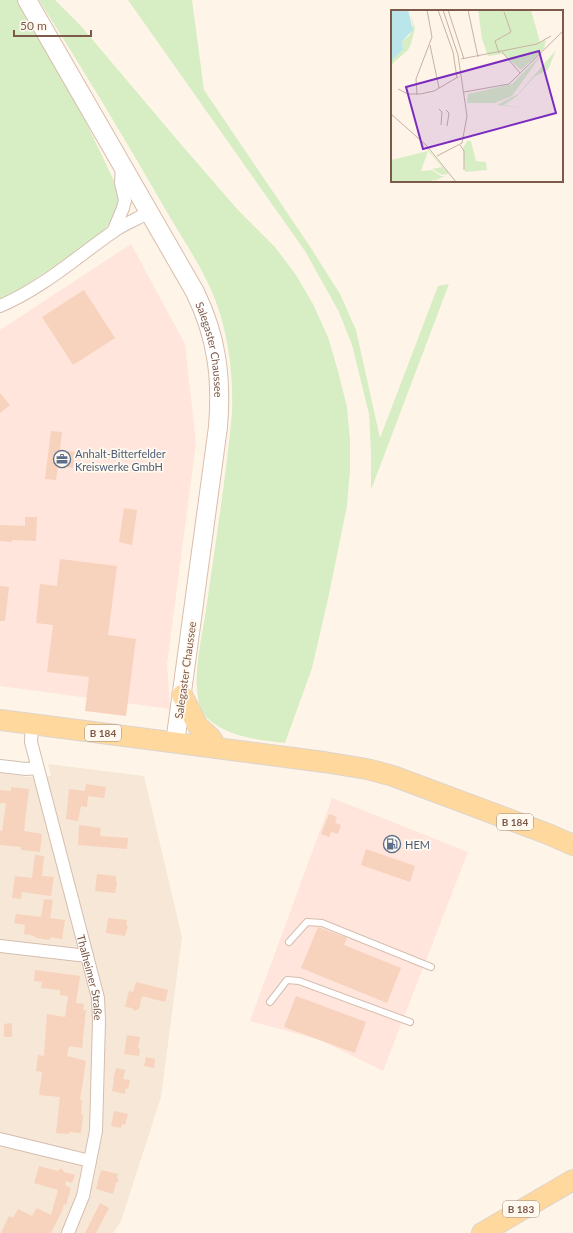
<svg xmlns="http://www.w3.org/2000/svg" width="573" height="1233" font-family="Lato,sans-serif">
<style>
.residential{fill:#f7e7d6}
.commercial{fill:#ffe5db}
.green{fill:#d7eec4}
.building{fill:#f7d2bd}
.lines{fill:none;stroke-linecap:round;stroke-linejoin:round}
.service-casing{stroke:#d5beaf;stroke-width:8}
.minor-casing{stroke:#d5beaf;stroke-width:14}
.secondary-casing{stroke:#d8beab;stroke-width:20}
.primary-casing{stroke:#ddd4cf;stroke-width:22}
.service{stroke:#fff;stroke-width:6}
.minor{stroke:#fff;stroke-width:12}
.secondary{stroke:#fff;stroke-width:18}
.primary{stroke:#ffd89e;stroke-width:20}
.labels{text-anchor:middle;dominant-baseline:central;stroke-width:3.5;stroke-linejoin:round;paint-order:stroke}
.shield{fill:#fff9f0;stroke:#a3897a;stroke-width:1}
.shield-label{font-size:10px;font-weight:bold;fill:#7c5948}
.street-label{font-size:11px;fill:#7c5948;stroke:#fff9f0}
.service-label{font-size:11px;fill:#4e5e75;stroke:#fff9f0;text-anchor:start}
.inset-road{fill:none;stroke:#c6b2a3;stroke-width:1}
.view{fill:#7b2cbf;fill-opacity:0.15;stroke:#7b2cbf;stroke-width:2}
.inset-edge{fill:none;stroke:#7c5948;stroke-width:2}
</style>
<rect width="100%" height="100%" fill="#fef5e8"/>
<polygon class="residential" points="48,764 144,776 182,937 161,1097 121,1221 113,1233 0,1233 0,773 28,777 51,776"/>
<g class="commercial">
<polygon points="131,244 185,344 196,443 167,664 170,709 0,686 0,330"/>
<polygon points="332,798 468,852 383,1071 320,1040 250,1021"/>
</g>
<g class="green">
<path d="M0 0H17L72 93 116 185C119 196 120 207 114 217 102 237 78 249 60 262 41 275 21 290 0 299Z"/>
<path d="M39 0H55L81 26 179 142 238 210 275 247 296 275 313 304 328 337 338 371 347 407 350 440V470L347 506 328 599 312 668 285 743C258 740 218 736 202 711 197 703 196 682 197 672 198 649 204 626 207 603 216 540 226 476 232 413 233 379 230 347 220 314 209 276 184 242 164 207 124 137 82 68 39 0Z"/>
<polygon points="128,0 192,0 204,90 309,245 340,294 356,330 380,438 438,286 449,284 371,490 371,452 369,414 352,345 339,312 305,251"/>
</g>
<g class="building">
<polygon points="84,290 115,338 73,365 42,317"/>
<polygon points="0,393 10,405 0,413"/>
<polygon points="51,431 62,432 60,450 75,452 73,468 58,466 56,480 45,479"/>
<polygon points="124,508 137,510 132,545 119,542"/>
<polygon points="25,517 37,517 36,541 12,540 12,542 0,541 0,525 25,526"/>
<polygon points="60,559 117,566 108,635 136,639 126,716 85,711 89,677 47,672 53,625 36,623 40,584 57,586"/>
<polygon points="0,586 9,587 5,621 0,621"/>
<polygon points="86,784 106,787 104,798 88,796 87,807 81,806 78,821 66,819 69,789 85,791"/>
<polygon points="11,787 29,789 24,831 42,834 40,852 21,850 21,847 0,845 0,831 2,831 6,803 0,803 0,790 11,791"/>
<polygon points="329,814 337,817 335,823 341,825 338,834 331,832 329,837 321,834"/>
<polygon points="79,825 101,828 100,836 128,838 127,849 78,845"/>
<polygon points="366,849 415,866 410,882 361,865"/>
<polygon points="35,855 44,856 42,876 54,877 51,896 22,892 21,899 12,898 15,876 32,878"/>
<polygon points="97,874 116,876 116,881 117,882 115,893 95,891"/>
<polygon points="44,899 53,900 50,918 65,920 62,939 51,937 50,940 37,938 32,935 24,934 25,925 14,923 16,914 41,917"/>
<polygon points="108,918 127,920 126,925 128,926 125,936 106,933"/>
<polygon points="318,927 347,938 344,945 401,968 387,1003 301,968"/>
<polygon points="35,970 80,976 76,1003 84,1004 83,1010 86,1010 82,1048 69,1046 67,1056 86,1061 80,1100 82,1100 81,1114 83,1115 81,1133 69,1132 69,1134 56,1133 60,1097 39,1095 42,1072 36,1071 38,1055 44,1056 47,1014 65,1017 68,996 60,995 60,990 41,988 42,982 34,981"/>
<polygon points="136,982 168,990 165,1002 142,996 139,1009 134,1011 132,1008 125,1007 129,991 133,992"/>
<polygon points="296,996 366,1022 355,1053 284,1027"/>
<polygon points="12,1023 12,1037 4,1037 4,1024"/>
<polygon points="127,1035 140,1037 138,1048 140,1049 139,1056 124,1054"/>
<polygon points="146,1057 155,1059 154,1068 144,1066"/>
<polygon points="116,1068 125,1070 123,1079 130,1080 128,1089 126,1088 125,1094 112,1091 114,1081 113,1080"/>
<polygon points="114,1111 128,1114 125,1125 122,1124 121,1128 111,1126"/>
<polygon points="39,1166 58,1171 61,1168 64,1172 75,1175 72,1183 66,1181 65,1185 71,1188 66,1205 64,1204 62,1211 51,1233 1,1233 9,1216 13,1218 18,1209 32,1216 37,1208 51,1215 58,1190 34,1183"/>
<polygon points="101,1170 118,1174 117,1177 119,1181 116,1183 113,1194 96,1189"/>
<polygon points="100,1203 109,1208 96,1233 85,1233"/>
</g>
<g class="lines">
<g class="service-casing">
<g id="service">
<polyline points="289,942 307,922 322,923 431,967"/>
<polyline points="270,1002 287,980 299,981 410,1022"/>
</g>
</g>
<g class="minor-casing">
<g id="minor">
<polyline points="113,232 123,208 125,200 121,183 122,166"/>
<path d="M0 306C43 288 79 255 117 229 127 223 139 218 149 212"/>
<path id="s1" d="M32 724 31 742 98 998 99 1021 96 1131 83 1196 68 1233"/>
<polyline points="0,766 26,769 37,768"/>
<polyline points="0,946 87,956"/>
<polyline points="0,1139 90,1161"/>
</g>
</g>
<g class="secondary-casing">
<g id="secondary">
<path id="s2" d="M27 0 195 292C217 337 222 378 218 427L175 743"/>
</g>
</g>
<g class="primary-casing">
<g id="primary">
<polyline points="182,695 198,726 211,738 217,748"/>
<polyline points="0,720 324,762 367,769 393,776 548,834 573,845"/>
<polyline points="482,1233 573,1180"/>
</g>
</g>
<use href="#service" class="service"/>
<use href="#minor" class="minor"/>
<use href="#secondary" class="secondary"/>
<use href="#primary" class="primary"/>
</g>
<defs>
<g id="office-ring" transform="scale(0.9)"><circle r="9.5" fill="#fff9f0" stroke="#5c6f8a" stroke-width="1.5"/><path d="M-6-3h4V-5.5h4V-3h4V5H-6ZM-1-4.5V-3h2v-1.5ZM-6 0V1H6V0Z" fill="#5c6f8a"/></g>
<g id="fuel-ring" transform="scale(0.9)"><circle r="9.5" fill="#fff9f0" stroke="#5c6f8a" stroke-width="1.5"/><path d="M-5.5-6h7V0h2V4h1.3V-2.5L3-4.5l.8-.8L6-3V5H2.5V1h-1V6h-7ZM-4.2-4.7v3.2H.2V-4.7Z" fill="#5c6f8a"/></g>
</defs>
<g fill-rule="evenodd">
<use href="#office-ring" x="62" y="459"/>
<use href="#fuel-ring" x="392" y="844"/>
</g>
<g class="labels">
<g class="shield">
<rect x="85" y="725" width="36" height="16" rx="3"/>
<rect x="497" y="814" width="36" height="16" rx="3"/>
<rect x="503" y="1201" width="36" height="16" rx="3"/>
</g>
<g class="shield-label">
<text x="103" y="733">B 184</text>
<text x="515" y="822">B 184</text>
<text x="521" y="1209">B 183</text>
</g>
<g class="street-label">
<text stroke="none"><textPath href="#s2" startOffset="397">Salegaster Chaussee</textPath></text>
<text transform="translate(185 670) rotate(-82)">Salegaster Chaussee</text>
<text stroke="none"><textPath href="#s1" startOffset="261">Thalheimer Straße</textPath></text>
</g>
<g class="service-label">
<text x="75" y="453">Anhalt-Bitterfelder<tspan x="75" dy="13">Kreiswerke GmbH</tspan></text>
<text x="405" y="844">HEM</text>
</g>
</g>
<g transform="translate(391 10)">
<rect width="172" height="172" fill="#fef5e8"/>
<path d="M18 0 24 18 20 34 17 40 0 55V51L12 40 11 31 19 25 22 15ZM87 0H140L149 32 155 30 153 39 130 60 112 44 97 46 91 29ZM165 40 157 60 144 66 126 86 113 95 131 98 106 95 127 84ZM151 44 121 86 104 93H76L77 84 121 74ZM76 131H80L85 151 95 152 96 160 64 163 74 162 72 138ZM35 137 58 164 51 165 41 159 51 157 37 141 30 161 41 160 50 166H54L41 172 45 169 38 172H0V150L37 141Z" fill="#d7eec4"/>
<path d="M0 0H17L22 20 11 31 12 40 0 51Z" fill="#bae5eb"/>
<path class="inset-road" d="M47 0 62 42 66 68M57 0 73 49M77 0 87 47M39 35 48 78M111 42 129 63M108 43 104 31 120 22 113 2M70 49 146 34 160 26M7 79 17 84H29L43 81 67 67M73 82 118 74 172 21M26 85 25 69 41 27 36 0M48 99 51 102 50 115M55 100 58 103 56 116M0 104 36 136 65 172M69 135 73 141V160M46 146 71 133 76 106 67 45 52 0"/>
<path class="view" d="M148 41 165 103 32 139 15 77Z"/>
<rect width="172" height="172" class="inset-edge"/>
</g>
<path d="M14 30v6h77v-6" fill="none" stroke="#7c5948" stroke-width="2"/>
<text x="20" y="30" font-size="12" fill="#7c5948" stroke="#fff9f0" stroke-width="3" paint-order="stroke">50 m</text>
</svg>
